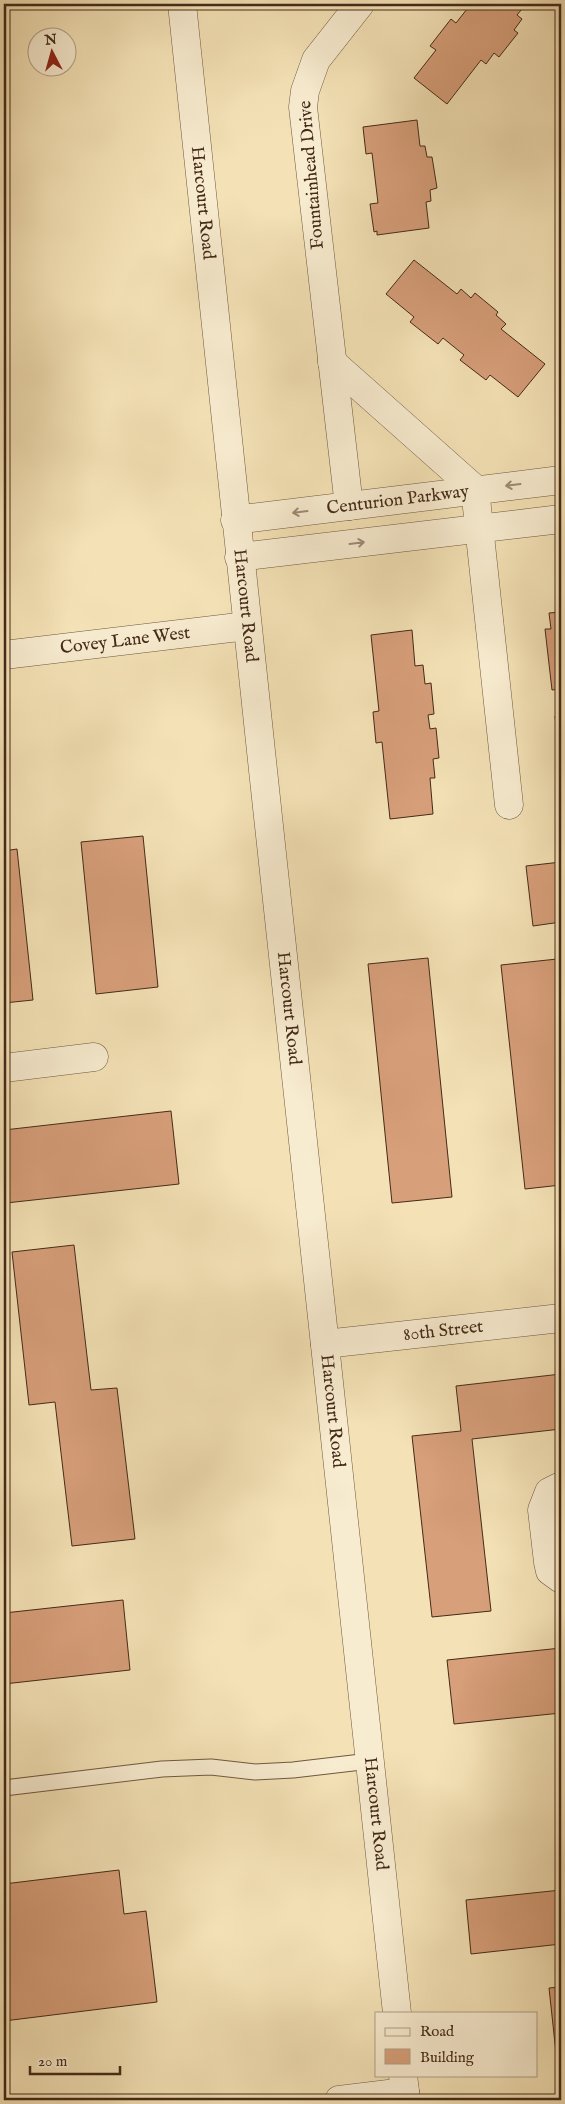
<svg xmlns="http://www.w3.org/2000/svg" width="565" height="2104" font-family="'IM FELL English',serif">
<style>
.building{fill:#d79f7a;stroke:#442a19}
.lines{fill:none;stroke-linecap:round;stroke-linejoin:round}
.service-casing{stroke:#705840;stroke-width:17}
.minor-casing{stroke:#705840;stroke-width:29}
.tertiary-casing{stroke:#705840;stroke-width:29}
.service{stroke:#f8ecd0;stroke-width:15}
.minor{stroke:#f8ecd0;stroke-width:28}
.tertiary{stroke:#f8ecd0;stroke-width:28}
.oneway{stroke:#9e8b74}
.labels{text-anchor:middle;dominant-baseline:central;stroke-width:4.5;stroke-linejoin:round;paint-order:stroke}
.street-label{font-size:18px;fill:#442a19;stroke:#f8ecd0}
</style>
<rect width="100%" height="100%" fill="#f4e2b6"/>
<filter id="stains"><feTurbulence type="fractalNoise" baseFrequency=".004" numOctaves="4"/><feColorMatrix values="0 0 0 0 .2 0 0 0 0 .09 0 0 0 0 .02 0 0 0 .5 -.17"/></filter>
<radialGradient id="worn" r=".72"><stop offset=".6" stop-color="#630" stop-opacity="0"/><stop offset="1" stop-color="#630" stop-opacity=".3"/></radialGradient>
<g class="building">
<polygon points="471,4 526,4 517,15 522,19 514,30 518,33 499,57 494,53 486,64 481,60 447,104 414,78 436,50 430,46 451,19 456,23"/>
<polygon points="417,120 420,146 425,146 427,157 432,157 437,188 430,190 431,201 426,202 429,228 377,235 377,231 374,232 370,204 378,203 372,153 366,154 363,127"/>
<polygon points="414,260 457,294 461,289 471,298 475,293 498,312 496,315 506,324 501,329 545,364 518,397 490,375 486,380 460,360 464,355 443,338 438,344 410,322 414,317 386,294"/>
<polygon points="561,612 561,707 559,689 552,690 545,629 551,629 549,613"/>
<polygon points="412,630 415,666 423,665 425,684 431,683 434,714 428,715 430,729 436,728 439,758 433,759 435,778 430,778 433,814 390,819 382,742 376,743 373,712 379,711 371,635"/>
<polygon points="561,715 561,774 555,716"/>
<polygon points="143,836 158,987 96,994 81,842"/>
<polygon points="17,849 33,1000 4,1003 4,851"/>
<polygon points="561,862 561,922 533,926 526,866"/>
<polygon points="428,958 452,1197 392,1203 368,964"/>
<polygon points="557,959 561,995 561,1185 525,1189 501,965"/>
<polygon points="171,1111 179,1184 6,1203 4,1180 4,1130"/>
<polygon points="74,1245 91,1390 117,1388 135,1539 72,1546 55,1402 29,1405 12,1252"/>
<polygon points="561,1374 561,1429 472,1439 491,1611 432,1617 412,1436 461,1431 456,1386"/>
<polygon points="123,1600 130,1670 4,1684 4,1613"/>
<polygon points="561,1648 561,1713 454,1724 447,1660"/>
<polygon points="119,1870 124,1914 146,1911 157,2002 4,2021 4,1884"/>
<polygon points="561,1890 561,1944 471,1954 466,1900"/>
<polygon points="561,1987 561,2099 549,1988"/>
</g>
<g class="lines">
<g class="service-casing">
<polyline id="service" points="4,1788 162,1769 211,1767 255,1772 293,1770 370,1761"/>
</g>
<g class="minor-casing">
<g id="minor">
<polyline points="332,362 475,489 509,805"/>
<polyline points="349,506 303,107 305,91 316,60 360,4"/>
<path id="s1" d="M235 520 561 480"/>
<polyline points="239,557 561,519"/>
<path id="s2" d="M4 655 247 626"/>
<polyline points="4,1068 94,1057"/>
<path id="s3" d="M325 1344 561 1318"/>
<polyline points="561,1486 549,1492 542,1510 548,1562 550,1571 561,1579"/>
<polyline points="339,2100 405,2092"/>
</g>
</g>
<g class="tertiary-casing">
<g id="tertiary">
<path id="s4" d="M182 4C251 674 326 1343 397 2013"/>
<polyline points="403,2075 406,2100"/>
</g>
</g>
<use href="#service" class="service"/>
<use href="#minor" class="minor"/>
<use href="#tertiary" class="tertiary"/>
</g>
<defs><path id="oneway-shaft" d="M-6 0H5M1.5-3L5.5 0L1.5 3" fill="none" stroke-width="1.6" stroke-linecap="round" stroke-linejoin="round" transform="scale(1.25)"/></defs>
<g class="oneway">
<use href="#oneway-shaft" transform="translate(513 485) rotate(173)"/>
<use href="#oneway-shaft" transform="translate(300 512) rotate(173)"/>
<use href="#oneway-shaft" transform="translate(357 543) rotate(-7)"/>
</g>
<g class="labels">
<g class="street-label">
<text transform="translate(312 175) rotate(-95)">Fountainhead Drive</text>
<text stroke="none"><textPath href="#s4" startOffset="200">Harcourt Road</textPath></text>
<text stroke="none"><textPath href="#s1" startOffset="164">Centurion Parkway</textPath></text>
<text stroke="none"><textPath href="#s4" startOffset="605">Harcourt Road</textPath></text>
<text stroke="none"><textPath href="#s2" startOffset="122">Covey Lane West</textPath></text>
<text stroke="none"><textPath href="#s4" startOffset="1010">Harcourt Road</textPath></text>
<text stroke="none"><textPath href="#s3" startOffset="119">80th Street</textPath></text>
<text stroke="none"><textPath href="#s4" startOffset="1415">Harcourt Road</textPath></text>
<text stroke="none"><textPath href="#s4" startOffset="1820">Harcourt Road</textPath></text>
</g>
</g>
<rect width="565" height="2104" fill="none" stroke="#f4e2b6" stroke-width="20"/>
<rect x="5" y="5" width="555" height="2094" fill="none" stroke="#442a19" stroke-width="2.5"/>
<rect x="10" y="10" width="545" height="2084" fill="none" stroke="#442a19"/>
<rect x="375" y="2012" width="162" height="65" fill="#f8ecd0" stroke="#b09e87"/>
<rect x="385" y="2028" width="25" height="8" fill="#f8ecd0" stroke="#b09e87"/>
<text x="420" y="2036" font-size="15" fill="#442a19">Road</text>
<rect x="385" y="2049" width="25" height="15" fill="#d79f7a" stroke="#b09e87"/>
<text x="420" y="2062" font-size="15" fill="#442a19">Building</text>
<g transform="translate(52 52) rotate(354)"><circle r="24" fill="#f8ecd0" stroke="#b09e87"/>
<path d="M0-4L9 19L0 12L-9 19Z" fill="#8f2418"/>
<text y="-8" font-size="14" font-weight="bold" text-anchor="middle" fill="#442a19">N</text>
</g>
<path d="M30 2066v8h90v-8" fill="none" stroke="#442a19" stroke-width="2.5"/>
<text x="38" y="2066" font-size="15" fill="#442a19" stroke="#f8ecd0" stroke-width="4" paint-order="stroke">20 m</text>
<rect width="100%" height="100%" filter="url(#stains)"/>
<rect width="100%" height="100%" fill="url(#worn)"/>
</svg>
